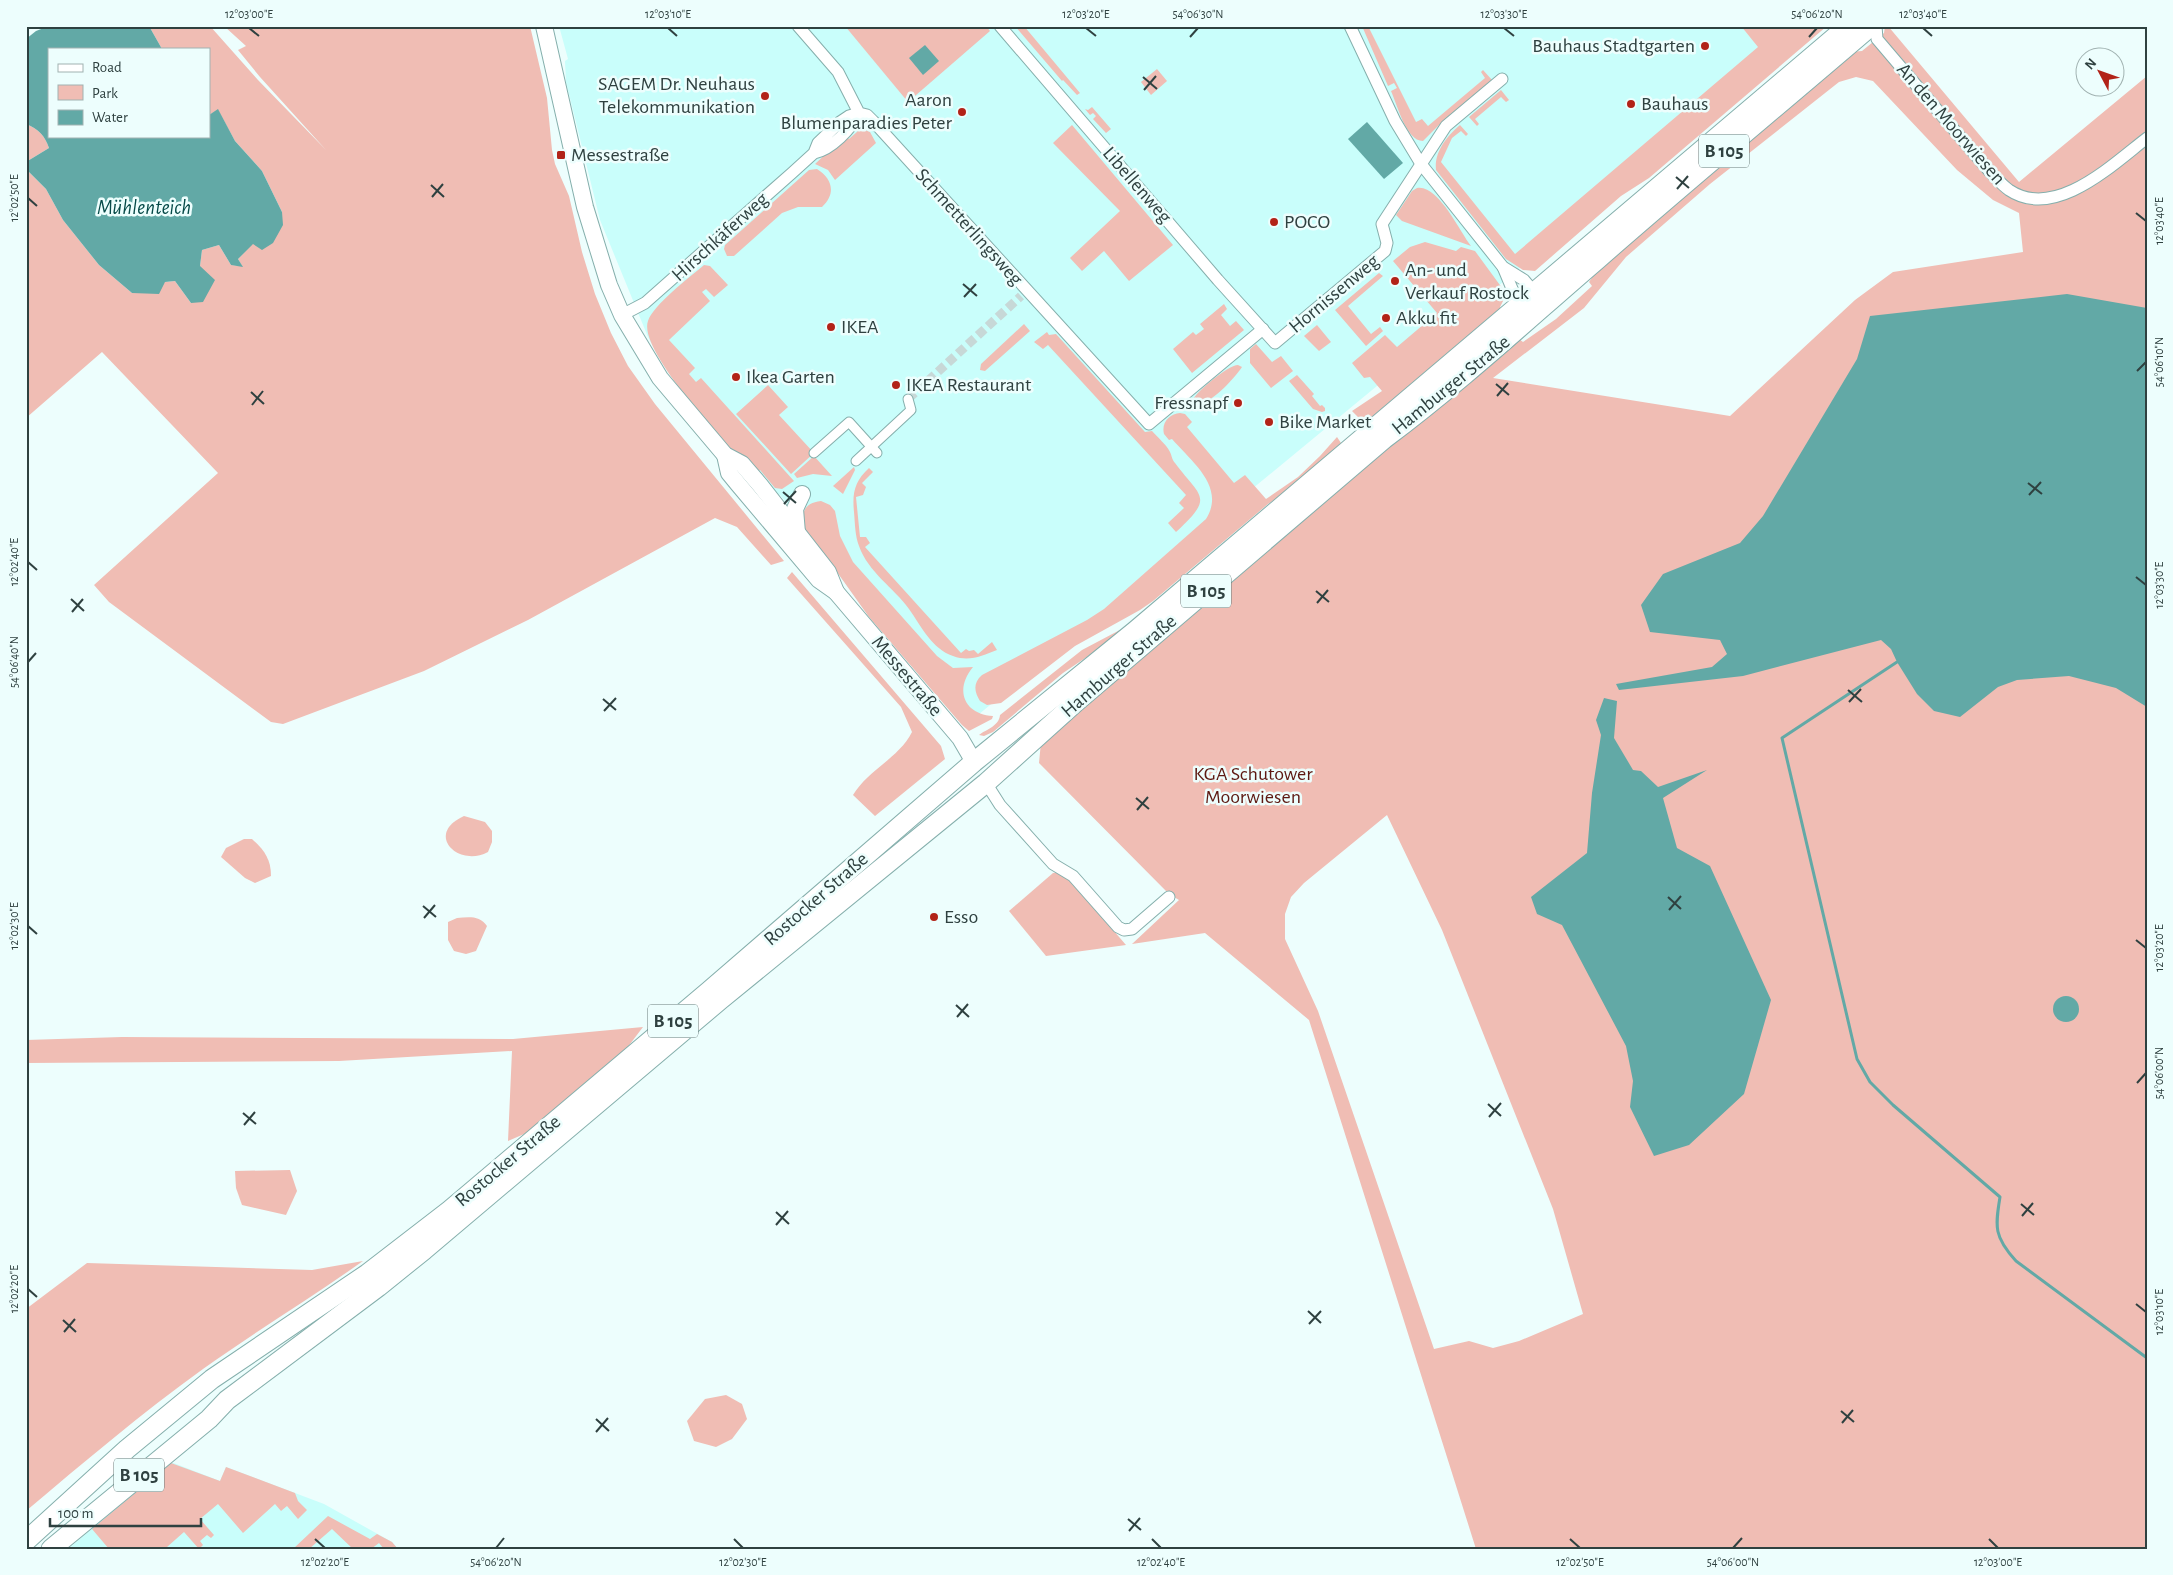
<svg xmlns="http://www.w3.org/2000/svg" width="2173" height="1575" font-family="'Alegreya Sans',sans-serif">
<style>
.built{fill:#c9fefb}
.green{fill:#f0bdb4;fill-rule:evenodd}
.water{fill:#62a9a6}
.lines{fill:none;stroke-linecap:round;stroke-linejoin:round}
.stream{stroke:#62a9a6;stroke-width:3}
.pedestrian-tunnel{stroke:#c7d8d7;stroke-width:9;stroke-dasharray:9 4.5;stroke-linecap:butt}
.pedestrian-casing{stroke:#85afac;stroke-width:11}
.minor-casing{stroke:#85afac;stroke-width:13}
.secondary-casing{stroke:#85afac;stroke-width:18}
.primary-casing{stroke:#85afac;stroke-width:21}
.pedestrian{stroke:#fff;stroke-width:9}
.minor{stroke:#fff;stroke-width:11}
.secondary{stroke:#fff;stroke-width:16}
.primary{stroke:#fff;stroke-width:19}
.ticks{fill:none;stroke:#2f4140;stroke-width:2}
.poi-dot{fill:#b22318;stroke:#edfefd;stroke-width:2}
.labels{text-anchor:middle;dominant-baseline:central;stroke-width:5;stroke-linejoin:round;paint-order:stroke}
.shield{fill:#edfefd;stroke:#687a79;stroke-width:1}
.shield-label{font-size:19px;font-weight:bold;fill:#2f4140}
.poi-label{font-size:20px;fill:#2f4140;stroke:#edfefd;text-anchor:start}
.street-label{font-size:20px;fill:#2f4140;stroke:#edfefd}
.park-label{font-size:20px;fill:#5d1811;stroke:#edfefd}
.water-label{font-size:21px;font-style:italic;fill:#064a48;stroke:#edfefd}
.neatline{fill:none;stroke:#2f4140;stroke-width:2}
.ticks-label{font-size:12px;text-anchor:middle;fill:#2f4140}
</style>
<rect width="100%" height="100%" fill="#edfefd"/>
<g class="built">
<polygon points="559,26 1741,26 1771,61 967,724 842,579 800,519 780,495 776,493 758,478 698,411 661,360 648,337 600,220 566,82 565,61 568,59"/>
<polygon points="171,1462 220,1481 226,1467 324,1504 392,1542 398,1549 68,1549"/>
</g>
<g class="green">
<polygon points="149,26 210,26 258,80 326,150 260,77 238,50 246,46 224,26 530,26 547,98 552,150 555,164 569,196 582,252 595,294 611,333 628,366 655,404 784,561 771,565 737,527 715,518 528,620 424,671 283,724 271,722 109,602 94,585 218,473 102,352 26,418 26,169 46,189 63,220 99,265 132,293 165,282 175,281 191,303 200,266 202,250 219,245 231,265 242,266 238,259 282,212 262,171 235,141 218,110 209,115 209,49 162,49"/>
<polygon points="845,26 986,26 990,31 908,102"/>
<polygon points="1015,26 1024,26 1080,93 1077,95 1063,80 1062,81"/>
<path d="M1362 26H1368L1416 122 1422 119 1428 126 1485 78 1481 72 1483 70 1492 80 1439 125 1423 141C1406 141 1397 104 1391 91L1397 88 1394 83 1388 86Z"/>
<path d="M1741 26H1827L1649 178 1621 196 1535 271 1523 270 1506 259 1436 170C1434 152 1447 136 1460 125L1468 134 1466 136 1461 131 1452 138 1441 162 1515 254 1758 47Z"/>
<path d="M1885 26H1888L2019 182 2147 76V1549H1476L1309 1020 1205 933 1132 944 1179 900 1169 894 1039 763 1041 742 1331 493 1519 339 1523 342 1556 319 1592 286 1589 282 1604 260 1850 52 1862 51 1884 33ZM1856 77 1873 81 1957 170 1993 200 2019 213 2023 252 1893 272 1855 300 1730 416 1493 378 1584 308 1626 257 1710 184 1839 82ZM1387 815 1442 930 1553 1209 1583 1314 1519 1341 1493 1348 1469 1341 1434 1349 1318 1011 1285 939V914L1291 897 1304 883Z"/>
<polygon points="1157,69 1167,81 1151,95 1141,82"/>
<polygon points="1501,90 1509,100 1506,102 1501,97 1475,119 1479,124 1477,126 1469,117"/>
<polygon points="1092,107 1111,129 1106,133 1093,119 1096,116 1093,113 1090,115 1085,109 1088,110"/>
<path d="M26 124C39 129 45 136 49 148L26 162Z"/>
<polygon points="1072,125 1173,245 1129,281 1104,251 1082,271 1070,258 1120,211 1053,143"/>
<polygon points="865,130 870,132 876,143 835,180 828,170 815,164 845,136 849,139 858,131"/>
<path d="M817 169C833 179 836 194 822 207H798L782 213 734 256H727L724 249 725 245 809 170Z"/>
<path d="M1417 188C1438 184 1460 232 1471 246L1402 221 1396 215 1412 191Z"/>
<polygon points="1425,242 1456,251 1461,247 1475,251 1505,292 1505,297 1500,307 1503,311 1394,403 1364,423 1352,411 1382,391 1370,377 1364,378 1352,363 1385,335 1397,347 1437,313 1393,261 1410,247"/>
<path d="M704 265 710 266 728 285 714 297 706 289 702 292 710 301 669 340 695 368 689 374 696 382 701 378 794 481 782 489 775 488 760 470 755 475C733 451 637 351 648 321 653 305 690 277 704 265Z"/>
<polygon points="1379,273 1383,276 1348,306 1371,334 1380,327 1383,331 1366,346 1335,310"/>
<polygon points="1224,304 1227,309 1221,315 1230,326 1236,321 1244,330 1192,373 1173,349 1193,332 1196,335 1204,329 1200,324"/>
<polygon points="1024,324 1030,331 985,371 980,370 981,364"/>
<polygon points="1317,325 1331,342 1319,351 1304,336"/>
<path d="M1047 332 1049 335 1056 334 1145 432 1152 431C1158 438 1166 444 1170 452 1172 456 1172 460 1175 463 1201 498 1215 496 1176 532L1168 523 1184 508 1179 503 1186 495 1048 345 1043 349 1034 342Z"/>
<polygon points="1256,344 1272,362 1281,356 1293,371 1271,388 1250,363 1250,349"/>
<path d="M1238 365 1242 367C1234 379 1206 410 1191 404 1191 395 1228 365 1238 365Z"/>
<polygon points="1297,375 1314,394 1312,396 1320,406 1322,405 1325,408 1325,411 1322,412 1313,409 1289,381"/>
<polygon points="768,385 788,407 779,415 814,453 791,474 736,414"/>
<path d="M1180 413 1185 414 1192 422 1187 427 1234 483 1245 475 1266 499 1298 477 1320 456 1337 437 1341 443 1327 461 1299 483 1268 504 1153 601 1140 610 1075 646 1001 703 987 705 980 701C974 691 973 683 982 675L1087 620 1104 609 1206 519C1226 487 1192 462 1172 439L1169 440 1164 434C1161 422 1170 414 1180 413Z"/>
<polygon points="814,456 832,476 813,474 797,478 794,474"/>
<polygon points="854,467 855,470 843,494 833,486"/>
<path d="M869 468 873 472 862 483 866 487 863 495 856 497 860 537H866L870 543 865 547 961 653 966 649 969 651 974 650 978 654 992 642 997 650C982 656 969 662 953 656 932 649 921 626 909 609 894 588 868 572 859 546 855 536 855 523 854 512 852 492 855 481 869 468Z"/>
<path d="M821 501 830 505 835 511 840 536 853 562 937 656 953 668 973 667C954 690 964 714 993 716L992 719 969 731 962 725 869 617 832 565 802 527C802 512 804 503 821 501Z"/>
<path d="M792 572 941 746 945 759 875 816 853 795C868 770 899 758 912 732L901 707 787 578Z"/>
<path d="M1135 622 1115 638 1063 673 993 732 984 736 979 735C987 729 999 726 1000 715L1082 650Z"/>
<path d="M464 816 485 822 492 831V842L488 852C458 868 424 834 464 816Z"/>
<path d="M244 839H252C264 850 271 859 271 876L255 883 245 878 221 857 226 848Z"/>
<polygon points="1060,872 1070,880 1126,945 1046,956 1009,911 1053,873"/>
<path d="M457 918C468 917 480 915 487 926L476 951 466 954 454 951 448 940V922Z"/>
<polygon points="643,1027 627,1048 531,1131 508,1141 512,1051 339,1061 26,1063 26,1040 122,1037 513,1039"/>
<polygon points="290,1170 297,1191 286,1215 242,1205 236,1188 235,1171"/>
<path d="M363 1261C311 1298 256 1331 203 1369 142 1413 84 1462 26 1511V1309L87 1263 312 1270Z"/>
<polygon points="726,1395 742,1404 747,1419 732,1439 716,1447 694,1441 687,1421 705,1399"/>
<polygon points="171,1463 220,1481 226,1467 295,1493 298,1501 307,1510 298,1519 287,1506 281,1511 275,1504 243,1533 218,1504 200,1519 214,1535 211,1538 207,1535 200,1541 203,1545 199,1549 184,1532 167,1547 168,1549 109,1549 92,1529"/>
<polygon points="328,1516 370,1539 377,1534 392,1542 398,1549 384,1549 379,1543 371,1549 353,1549 332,1529 309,1549 293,1549"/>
</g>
<g class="water">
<path d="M49 26H149L162 49H49V136H209V115L218 109 235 141 262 171 282 212 283 225 273 243 262 250 253 244 238 259 243 267 231 265 219 245 202 250 200 266 215 280 203 302 191 303 175 281 165 282 159 294 132 293 99 265 63 220 46 189 26 169V162L49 148C45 136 39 129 26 124V39L36 31Z"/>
<polygon points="925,45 939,61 923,75 909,58"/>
<polygon points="1367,122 1403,163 1384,179 1348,139"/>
<polygon points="2067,294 2147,308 2147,707 2116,688 2069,676 2017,680 1998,687 1960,717 1934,711 1917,694 1897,662 1891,649 1881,640 1743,676 1619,690 1616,684 1712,667 1727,654 1720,640 1650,632 1641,605 1663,574 1740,543 1763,516 1857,359 1870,316"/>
<polygon points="1604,698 1617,701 1614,738 1633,770 1641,771 1658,787 1707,770 1663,798 1677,848 1710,866 1771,1000 1744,1094 1689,1145 1654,1156 1630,1107 1633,1081 1626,1046 1562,925 1537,914 1531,897 1587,853 1592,793 1601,735 1596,720"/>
<circle cx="2066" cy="1009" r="13"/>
</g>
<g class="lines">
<path class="stream" d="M1897 662 1782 738 1857 1059 1870 1082 1893 1105 2000 1197C1995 1227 1994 1237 2016 1261L2147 1358"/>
<polyline class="pedestrian-tunnel" points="908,399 1021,296"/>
<g class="pedestrian-casing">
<g id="pedestrian">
<polyline points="814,453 849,422 877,453"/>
<polyline points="856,461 911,410 908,399"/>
</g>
</g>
<g class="minor-casing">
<g id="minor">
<polyline points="798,26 838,72 859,113 867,115 873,121 1149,424 1263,329"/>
<polyline points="1000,26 1218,280 1275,343 1385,251 1387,243 1382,224 1446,126 1502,79"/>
<polyline points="1350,26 1395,121 1421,164 1503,267 1524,280 1535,293"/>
<path d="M1876 26 1877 39 1990 172C1996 178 2002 185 2009 190 2055 221 2113 164 2147 138"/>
<polyline points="1503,267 1513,291 1523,303"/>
<path d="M622 315 645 303 792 173 814 153 818 143 840 122 849 116 859 113C852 128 831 150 814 153"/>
<polyline points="986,783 1000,805 1053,864 1073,876 1118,927 1124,930 1132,929 1169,897"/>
</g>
</g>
<g class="secondary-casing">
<g id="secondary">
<polyline points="544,26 585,207 609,285 622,315 660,378 725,455 742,464 760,485 828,572 836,592"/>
<polyline points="725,455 729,473 738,484 819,580 836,592 960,738 974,762"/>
<polyline points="797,533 795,509 802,494"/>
</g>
</g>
<g class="primary-casing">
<g id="primary">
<polyline points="26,1541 127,1449 212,1379 367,1274 450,1210 709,991 974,762 1135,631 1848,26"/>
<path d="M51 1549 209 1419 227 1400 378 1287 424 1250 720 1000 986 783 1076 702 1384 439C1459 383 1527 320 1598 259 1688 180 1780 104 1871 26"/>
</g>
</g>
<use href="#pedestrian" class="pedestrian"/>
<use href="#minor" class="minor"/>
<use href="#secondary" class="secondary"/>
<use href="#primary" class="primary"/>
</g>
<path class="ticks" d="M249 28 259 36M668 28 677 36M1086 28 1096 36M1504 28 1514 36M1923 28 1932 36M1190 37 1198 28M1809 37 1817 28M1143 77 1157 89M1144 90 1156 76M1676 177 1689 188M431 185 444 197M1677 189 1688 176M432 197 443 184M28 198 37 206M2136 213 2146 221M963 284 977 296M964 297 976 284M2137 371 2146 362M1496 384 1509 395M251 392 264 404M1497 396 1508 383M252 405 263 391M2028 483 2042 494M783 492 796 503M2029 495 2041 482M784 504 796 491M28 562 37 570M2136 577 2146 585M1316 591 1329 602M71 599 84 611M1317 603 1328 590M72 612 83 599M28 662 36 653M1848 690 1862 702M603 699 616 710M1849 702 1861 689M604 711 616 698M1136 798 1149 809M1137 810 1148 797M1668 897 1681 909M423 906 436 917M1669 910 1681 896M424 918 435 905M28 926 37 934M2136 940 2146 948M956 1005 969 1017M957 1017 968 1004M2137 1083 2146 1073M1488 1104 1501 1116M243 1113 256 1124M1489 1117 1501 1103M244 1125 255 1112M2021 1204 2034 1215M776 1212 789 1224M2022 1216 2033 1203M776 1225 788 1211M28 1289 37 1297M2136 1304 2146 1312M1308 1311 1321 1323M63 1320 76 1332M1309 1324 1321 1311M64 1332 75 1319M1841 1411 1854 1422M596 1419 609 1431M1842 1423 1853 1410M596 1432 608 1418M1128 1519 1141 1530M1129 1531 1140 1518M315 1539 325 1548M734 1539 743 1548M1152 1539 1161 1548M1570 1539 1580 1548M1989 1539 1998 1548M496 1548 504 1538M1733 1548 1742 1538"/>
<g class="poi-dot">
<circle cx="1705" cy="46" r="5"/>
<circle cx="765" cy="96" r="5"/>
<circle cx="1631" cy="104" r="5"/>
<circle cx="962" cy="112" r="5"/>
<rect x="556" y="150" width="10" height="10" rx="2.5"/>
<circle cx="1274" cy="222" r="5"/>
<circle cx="1395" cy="281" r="5"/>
<circle cx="1386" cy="318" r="5"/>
<circle cx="831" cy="327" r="5"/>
<circle cx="736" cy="377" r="5"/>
<circle cx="896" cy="385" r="5"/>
<circle cx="1238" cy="403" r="5"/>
<circle cx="1269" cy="422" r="5"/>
<circle cx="934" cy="917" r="5"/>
</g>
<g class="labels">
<g class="shield">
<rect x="1699" y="134.5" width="50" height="33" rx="4"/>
<rect x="1181" y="574.5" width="50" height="33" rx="4"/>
<rect x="648" y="1004.5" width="50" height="33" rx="4"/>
<rect x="114" y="1458.5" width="50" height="33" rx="4"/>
</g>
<g class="shield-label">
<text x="1724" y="151">B 105</text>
<text x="1206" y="591">B 105</text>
<text x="673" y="1021">B 105</text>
<text x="139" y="1475">B 105</text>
</g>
<g class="poi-label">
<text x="1695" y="46" text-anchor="end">Bauhaus Stadtgarten</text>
<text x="755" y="84" text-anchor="end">SAGEM Dr. Neuhaus<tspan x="755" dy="23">Telekommunikation</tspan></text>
<text x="952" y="100" text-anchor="end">Aaron<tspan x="952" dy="23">Blumenparadies Peter</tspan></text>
<text x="1641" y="104">Bauhaus</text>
<text x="571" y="155">Messestraße</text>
<text x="1284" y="222">POCO</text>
<text x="1405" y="270">An- und<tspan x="1405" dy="23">Verkauf Rostock</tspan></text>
<text x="1396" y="318">Akku fit</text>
<text x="841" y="327">IKEA</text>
<text x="746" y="377">Ikea Garten</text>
<text x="906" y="385">IKEA Restaurant</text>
<text x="1228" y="403" text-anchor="end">Fressnapf</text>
<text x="1279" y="422">Bike Market</text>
<text x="944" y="917">Esso</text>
</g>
<g class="street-label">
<text transform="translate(1951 124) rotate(49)">An den Moorwiesen</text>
<text transform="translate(1137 185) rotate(49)">Libellenweg</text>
<text transform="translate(969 227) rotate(48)">Schmetterlingsweg</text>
<text transform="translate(720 237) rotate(-42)">Hirschkäferweg</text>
<text transform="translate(1334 294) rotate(-40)">Hornissenweg</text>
<text transform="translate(1451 385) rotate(-39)">Hamburger Straße</text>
<text transform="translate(1119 666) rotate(-41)">Hamburger Straße</text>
<text transform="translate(907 676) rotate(50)">Messestraße</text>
<text transform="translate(816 899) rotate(-41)">Rostocker Straße</text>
<text transform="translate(508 1161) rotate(-40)">Rostocker Straße</text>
</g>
<g class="park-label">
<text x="1253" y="774">KGA Schutower<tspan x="1253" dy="23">Moorwiesen</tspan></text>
</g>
<g class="water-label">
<text x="144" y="207">Mühlenteich</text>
</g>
</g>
<rect width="2173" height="1575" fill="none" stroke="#edfefd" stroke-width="55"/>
<rect x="48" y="48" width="162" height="90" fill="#edfefd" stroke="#a1b2b1"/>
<rect x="58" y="64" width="25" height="8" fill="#ffffff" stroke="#a1b2b1"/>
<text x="92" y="72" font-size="15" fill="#2f4140">Road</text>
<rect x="58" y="85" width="25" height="15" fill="#f0bdb4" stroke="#a1b2b1"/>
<text x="92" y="98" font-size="15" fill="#2f4140">Park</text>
<rect x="58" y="110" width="25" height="15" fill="#62a9a6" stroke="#a1b2b1"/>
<text x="92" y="122" font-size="15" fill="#2f4140">Water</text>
<g transform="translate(2100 72) rotate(311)"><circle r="24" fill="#edfefd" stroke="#a1b2b1"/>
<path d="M0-4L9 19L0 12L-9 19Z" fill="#b22318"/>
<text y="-8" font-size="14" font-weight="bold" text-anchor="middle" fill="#2f4140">N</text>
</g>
<path d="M50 1518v8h151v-8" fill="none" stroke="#2f4140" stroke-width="2.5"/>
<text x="58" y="1518" font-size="15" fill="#2f4140" stroke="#edfefd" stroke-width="4" paint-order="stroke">100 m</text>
<rect x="28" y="28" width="2118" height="1520" class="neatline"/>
<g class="ticks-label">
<text x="249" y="18">12°03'00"E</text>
<text x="668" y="18">12°03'10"E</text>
<text x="1086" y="18">12°03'20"E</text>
<text x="1198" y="18">54°06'30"N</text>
<text x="1504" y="18">12°03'30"E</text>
<text x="1817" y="18">54°06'20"N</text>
<text x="1923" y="18">12°03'40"E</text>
<text transform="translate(14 198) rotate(-90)" y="4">12°02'50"E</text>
<text transform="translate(2159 221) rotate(-90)" y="4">12°03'40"E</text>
<text transform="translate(2159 362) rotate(-90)" y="4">54°06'10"N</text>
<text transform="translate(14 562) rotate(-90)" y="4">12°02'40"E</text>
<text transform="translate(2159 585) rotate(-90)" y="4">12°03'30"E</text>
<text transform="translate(14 662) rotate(-90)" y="4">54°06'40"N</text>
<text transform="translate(14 926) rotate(-90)" y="4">12°02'30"E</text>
<text transform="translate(2159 948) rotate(-90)" y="4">12°03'20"E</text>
<text transform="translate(2159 1073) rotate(-90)" y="4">54°06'00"N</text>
<text transform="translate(14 1289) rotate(-90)" y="4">12°02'20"E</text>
<text transform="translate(2159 1312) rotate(-90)" y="4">12°03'10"E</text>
<text x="325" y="1566">12°02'20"E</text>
<text x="496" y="1566">54°06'20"N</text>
<text x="743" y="1566">12°02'30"E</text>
<text x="1161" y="1566">12°02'40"E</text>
<text x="1580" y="1566">12°02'50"E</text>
<text x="1733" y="1566">54°06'00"N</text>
<text x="1998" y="1566">12°03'00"E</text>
</g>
</svg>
